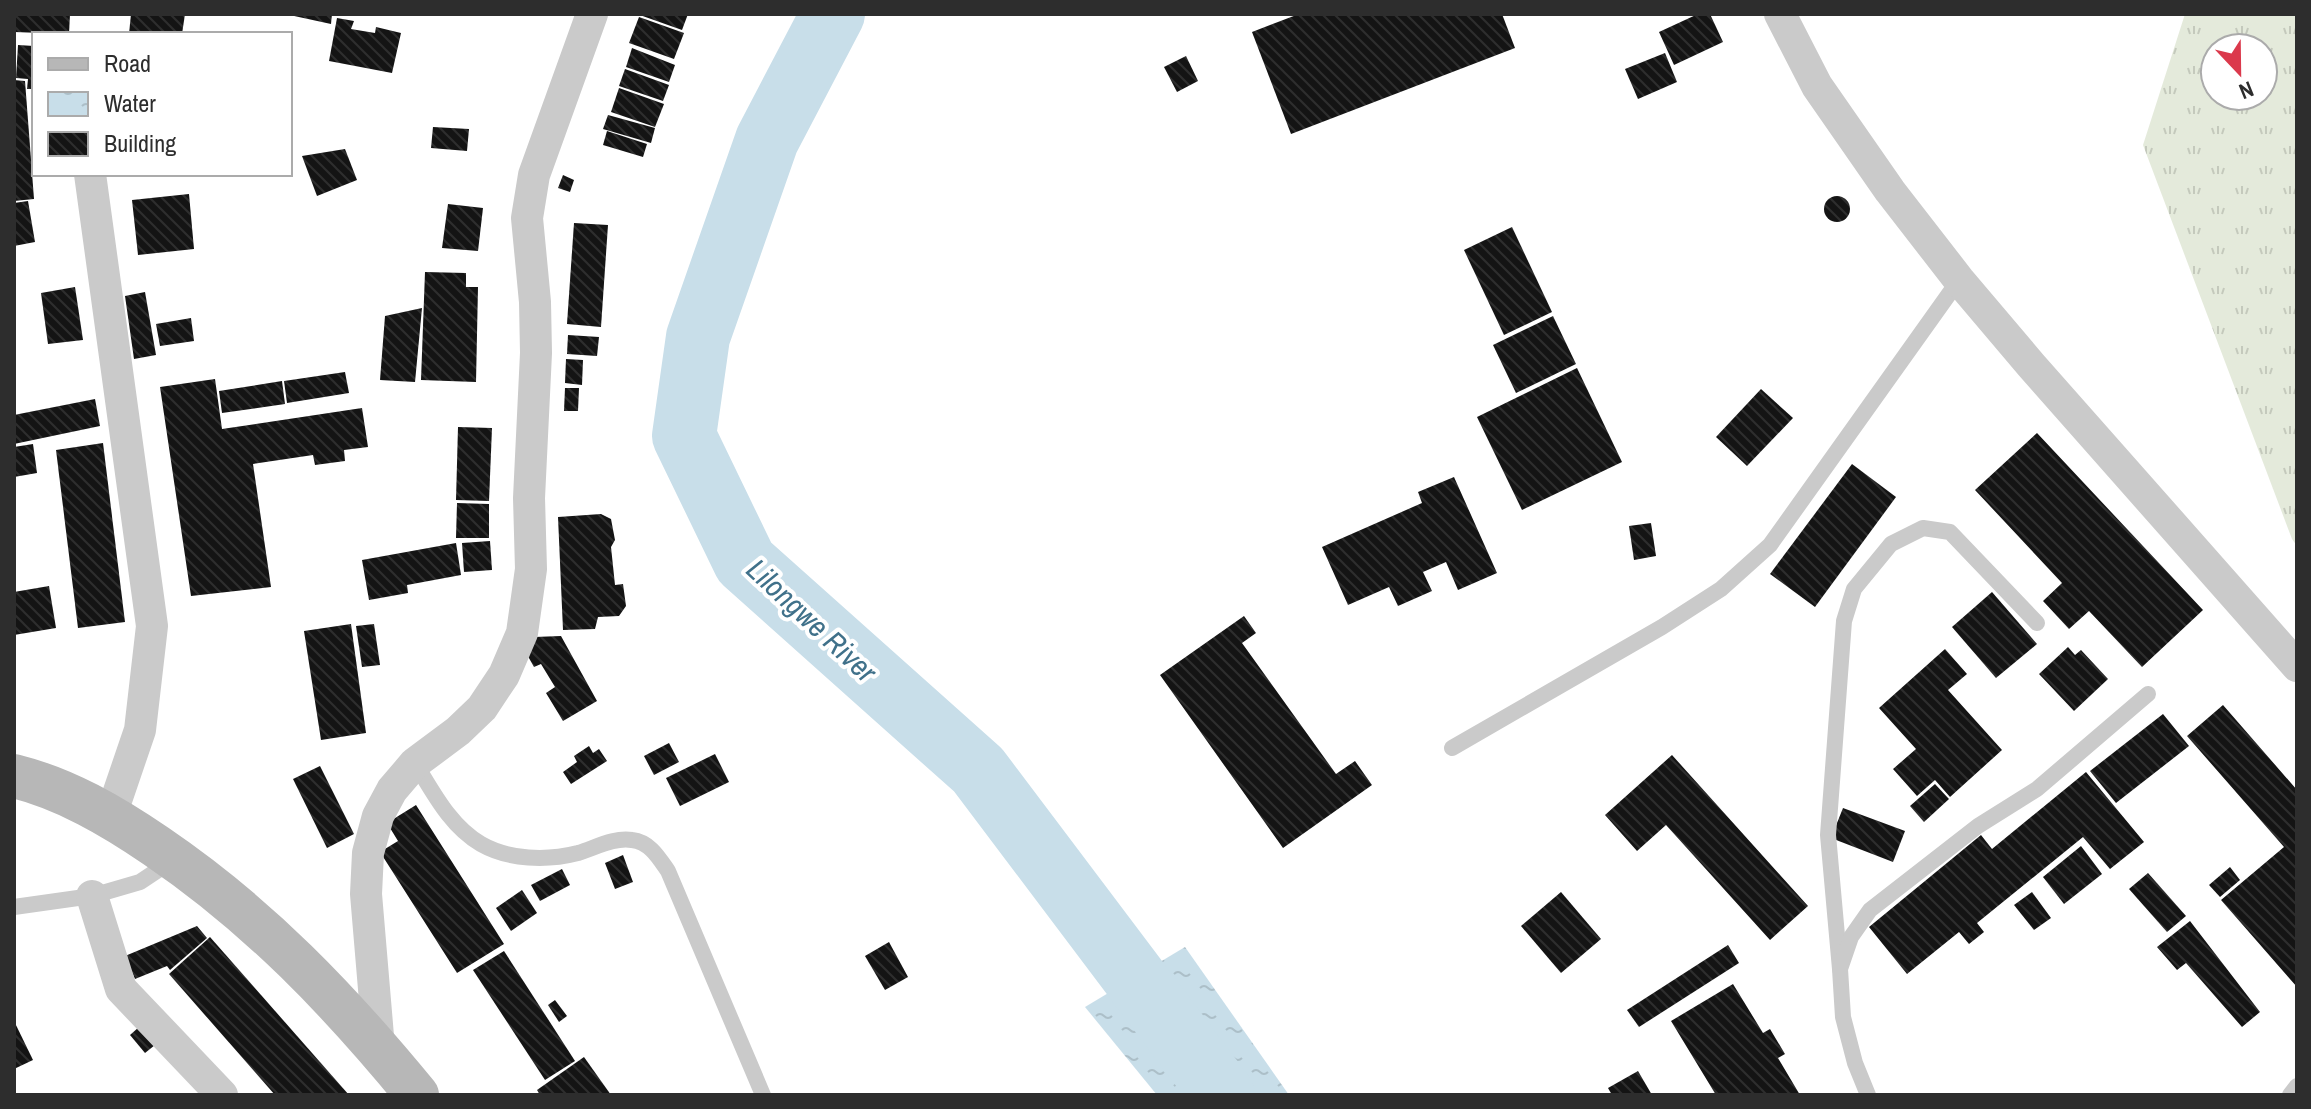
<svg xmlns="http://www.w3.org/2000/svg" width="2311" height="1109" font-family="'Archivo Narrow',sans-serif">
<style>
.grass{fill:url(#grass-tufts);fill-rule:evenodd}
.water{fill:url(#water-ripples)}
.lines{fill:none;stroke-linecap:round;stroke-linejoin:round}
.river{stroke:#c8dee9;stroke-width:64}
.building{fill:url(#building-back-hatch)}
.lane{stroke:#cacaca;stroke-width:16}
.street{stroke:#cacaca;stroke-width:32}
.secondary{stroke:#b7b7b7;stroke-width:44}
.labels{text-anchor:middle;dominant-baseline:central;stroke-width:8;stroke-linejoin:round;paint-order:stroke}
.water-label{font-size:30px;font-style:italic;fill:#40718a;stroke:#fff}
</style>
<defs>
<pattern id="grass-tufts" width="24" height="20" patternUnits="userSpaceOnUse" patternTransform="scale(2)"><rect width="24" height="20" fill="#e4eadb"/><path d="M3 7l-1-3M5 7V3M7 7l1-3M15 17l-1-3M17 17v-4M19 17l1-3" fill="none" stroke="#c4c9bc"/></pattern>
<pattern id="water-ripples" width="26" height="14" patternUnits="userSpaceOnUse" patternTransform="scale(2)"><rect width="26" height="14" fill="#c8dee9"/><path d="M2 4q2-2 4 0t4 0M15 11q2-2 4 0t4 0" fill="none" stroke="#acbfc8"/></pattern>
<pattern id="building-back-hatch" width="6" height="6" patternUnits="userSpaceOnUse" patternTransform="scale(2)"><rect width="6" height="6" fill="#141414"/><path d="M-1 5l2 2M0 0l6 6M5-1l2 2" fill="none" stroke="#2e2e2e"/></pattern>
</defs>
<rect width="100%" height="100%" fill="#fff"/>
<path class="grass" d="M2185 14H2297V546L2292 539 2143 145ZM2215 48H2263V96H2215Z"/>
<polygon class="water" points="1185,947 1289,1095 1157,1095 1085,1007"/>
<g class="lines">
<polyline class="river" points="833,14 767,140 698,337 684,436 745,562 978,770 1223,1095"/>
</g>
<g class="building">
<polygon points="14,14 70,14 69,34 14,32"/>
<polygon points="131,14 185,14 182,34 129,34"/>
<polygon points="285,14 332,14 331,24"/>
<polygon points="637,14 688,14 682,30"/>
<polygon points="1299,14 1502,14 1515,48 1291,134 1252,32"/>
<polygon points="1698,14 1710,14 1723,42 1674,65 1659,32"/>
<polygon points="639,17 684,33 674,59 629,43"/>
<polygon points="337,18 354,21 351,29 375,33 376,27 401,33 392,73 329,61"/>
<polygon points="18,45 34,46 34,89 27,89 28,79 16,78"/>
<polygon points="632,48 675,65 669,82 626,67"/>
<polygon points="1665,53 1677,82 1638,99 1625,69"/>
<polygon points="1186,56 1198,81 1177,92 1164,67"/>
<polygon points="625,69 669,85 663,101 619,86"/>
<polygon points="14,80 25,81 34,199 14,201"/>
<polygon points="619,88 664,104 655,127 611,112"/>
<polygon points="608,115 655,128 651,143 603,129"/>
<polygon points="433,127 469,129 467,151 431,148"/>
<polygon points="607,131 647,144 643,157 603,145"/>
<polygon points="345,149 357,180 317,196 302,156"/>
<polygon points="563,175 574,180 570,192 558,188"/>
<polygon points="189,194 194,249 138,255 132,200"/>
<circle cx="1837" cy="209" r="13"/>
<polygon points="28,201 35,242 14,246 14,203"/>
<polygon points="448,204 483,208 478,251 442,248"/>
<polygon points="574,223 608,225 601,327 567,324"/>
<polygon points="1512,227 1552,312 1504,335 1464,250"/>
<polygon points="425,272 466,273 466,287 478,287 476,382 421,380"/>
<polygon points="75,287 83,340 48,344 41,293"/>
<polygon points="145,292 156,355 134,359 125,296"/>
<polygon points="422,308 415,382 380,380 385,316"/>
<polygon points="1553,316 1576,364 1516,393 1493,345"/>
<polygon points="191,318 194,341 160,346 156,324"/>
<polygon points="568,335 599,337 597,356 567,354"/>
<polygon points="566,359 583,360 582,385 565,383"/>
<polygon points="1577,368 1622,462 1522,510 1477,417"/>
<polygon points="345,372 349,393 287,403 284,381"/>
<polygon points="215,379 222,429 362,408 368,447 344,450 345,461 315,465 313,455 253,464 271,587 191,596 160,387"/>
<polygon points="282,381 285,404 222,413 219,391"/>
<polygon points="565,388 579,388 578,411 564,411"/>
<polygon points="1761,389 1793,418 1747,466 1716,437"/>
<polygon points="95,399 100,426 14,444 14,415"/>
<polygon points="458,427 492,428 489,501 456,500"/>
<polygon points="2037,433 2203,610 2142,667 2089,611 2069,629 2043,601 2062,583 1975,490"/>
<polygon points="103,443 125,622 78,628 56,450"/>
<polygon points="33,444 37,473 14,477 14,447"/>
<polygon points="1852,464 1896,497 1815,607 1770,574"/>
<polygon points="1454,477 1497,573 1458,590 1446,562 1423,572 1432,591 1398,606 1389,587 1348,605 1322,547 1422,503 1418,492"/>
<polygon points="457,503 489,504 489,538 456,538"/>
<polygon points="601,514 611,519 615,540 611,547 615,585 623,584 626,606 619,616 598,617 595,629 563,630 558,517"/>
<polygon points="1651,523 1656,556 1634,560 1629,526"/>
<polygon points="490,541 492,570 464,572 462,543"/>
<polygon points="456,543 461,575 407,585 408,593 369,600 362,560"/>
<polygon points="49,586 56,628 14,635 14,592"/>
<polygon points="1992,592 2037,644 1996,678 1952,627"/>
<polygon points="1244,616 1256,633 1242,643 1336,774 1355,761 1372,785 1283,848 1160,675"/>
<polygon points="351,624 366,733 321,740 304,631"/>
<polygon points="374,624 380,665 362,667 356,626"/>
<polygon points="561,636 597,701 563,721 546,693 555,687 541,664 534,667 525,651 534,637"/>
<polygon points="2068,647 2075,655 2081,650 2108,679 2074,711 2039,674"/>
<polygon points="1945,649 1967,674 1948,690 2002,750 1950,797 1935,780 1917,796 1893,769 1916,749 1879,708"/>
<polygon points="2223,705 2297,790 2297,987 2221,900 2284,847 2187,736"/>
<polygon points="2163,714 2189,746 2116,803 2090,771"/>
<polygon points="669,743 679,762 654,775 644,756"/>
<polygon points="589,746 593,753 599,749 607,761 571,784 563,772 577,762 574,756"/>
<polygon points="715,754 729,782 680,806 666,778"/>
<polygon points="1672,755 1808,906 1770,940 1666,825 1637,851 1605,815"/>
<polygon points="320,766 354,834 327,848 293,779"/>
<polygon points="2086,772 2144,842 2110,869 2083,837 1977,923 1984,932 1969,944 1959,932 1907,974 1869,927 1981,835 1992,849"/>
<polygon points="1935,784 1949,799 1924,822 1910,806"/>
<polygon points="416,805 504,944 457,973 380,852 398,841 387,823"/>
<polygon points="1843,808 1905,831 1893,862 1831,838"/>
<polygon points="2081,846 2102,874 2064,904 2043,877"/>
<polygon points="623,855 633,882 615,889 605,863"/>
<polygon points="2230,867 2240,880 2220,897 2209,885"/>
<polygon points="562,869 570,885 540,901 531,885"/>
<polygon points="2148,873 2186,916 2167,932 2129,889"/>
<polygon points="522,890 537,913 511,931 496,908"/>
<polygon points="1561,892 1601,939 1561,973 1521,926"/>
<polygon points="2032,892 2051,918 2034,930 2014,905"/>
<polygon points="2190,921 2260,1012 2242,1027 2186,963 2177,970 2157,947"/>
<polygon points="197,926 207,938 170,970 167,966 135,979 125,956"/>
<polygon points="210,937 349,1095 275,1095 169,974"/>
<polygon points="889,942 908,977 885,990 865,956"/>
<polygon points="1728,945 1739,963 1639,1027 1627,1010"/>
<polygon points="504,951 575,1061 545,1080 473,970"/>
<polygon points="1733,984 1763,1033 1770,1029 1785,1054 1778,1058 1800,1095 1716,1095 1671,1021"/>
<polygon points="555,1000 567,1016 559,1022 548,1005"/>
<polygon points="14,1021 33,1060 14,1069"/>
<polygon points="139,1027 155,1045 145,1053 130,1035"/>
<polygon points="584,1057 611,1095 540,1095 537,1090"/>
<polygon points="1638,1071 1652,1095 1612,1095 1608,1088"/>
</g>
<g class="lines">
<g class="lane">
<polyline points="1452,748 1662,627 1721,589 1770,545 1959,280"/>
<path d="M415 763C433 792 450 826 481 844 509 860 547 861 578 853 595 848 614 837 632 840 650 842 659 858 668 871L763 1095"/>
<polyline points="14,907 92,896 140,882 170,862"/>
<polyline points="1840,969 1828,835 1844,621 1854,589 1891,544 1923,528 1950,532 2037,623"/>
<polyline points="1868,1095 1855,1063 1843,1017 1840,969 1851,937 1870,910 1978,826 2037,789 2148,694"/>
<polyline points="2290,1095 2297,1086"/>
</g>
<g class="street">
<polyline points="1780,14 1817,86 1890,191 1959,280 2031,365 2297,666"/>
<polyline points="90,174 152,626 140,730 111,815"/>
<polyline points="92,896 121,989 222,1095"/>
<polyline points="379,1048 366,894 368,853 378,816 392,790 415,763 458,731 482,708 504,675 522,633 531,569 529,498 536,353 535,302 527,218 534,175 592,14"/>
</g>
<path class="secondary" d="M14 776C66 789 112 816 156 846 259 916 339 1000 417 1095"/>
</g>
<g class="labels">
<g class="water-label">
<text transform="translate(812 620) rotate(43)">Lilongwe River</text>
</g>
</g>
<rect width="2311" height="1109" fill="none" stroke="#2d2d2d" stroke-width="32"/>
<rect x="32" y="32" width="260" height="144" fill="#ffffff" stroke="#ababab" stroke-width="2"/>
<rect x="48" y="58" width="40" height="12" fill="#b7b7b7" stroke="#ababab" stroke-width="2"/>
<text x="104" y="72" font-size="24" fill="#2d2d2d">Road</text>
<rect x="48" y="92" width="40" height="24" fill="url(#water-ripples)" stroke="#ababab" stroke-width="2"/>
<text x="104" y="112" font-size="24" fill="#2d2d2d">Water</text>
<rect x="48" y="132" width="40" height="24" fill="url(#building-back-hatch)" stroke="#ababab" stroke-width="2"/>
<text x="104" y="152" font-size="24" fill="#2d2d2d">Building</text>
<g transform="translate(2239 72) rotate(158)"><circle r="38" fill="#ffffff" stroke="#ababab" stroke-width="2"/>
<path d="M0-6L14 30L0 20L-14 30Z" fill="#db394c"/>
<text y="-12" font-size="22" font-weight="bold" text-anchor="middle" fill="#2d2d2d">N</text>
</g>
</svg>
